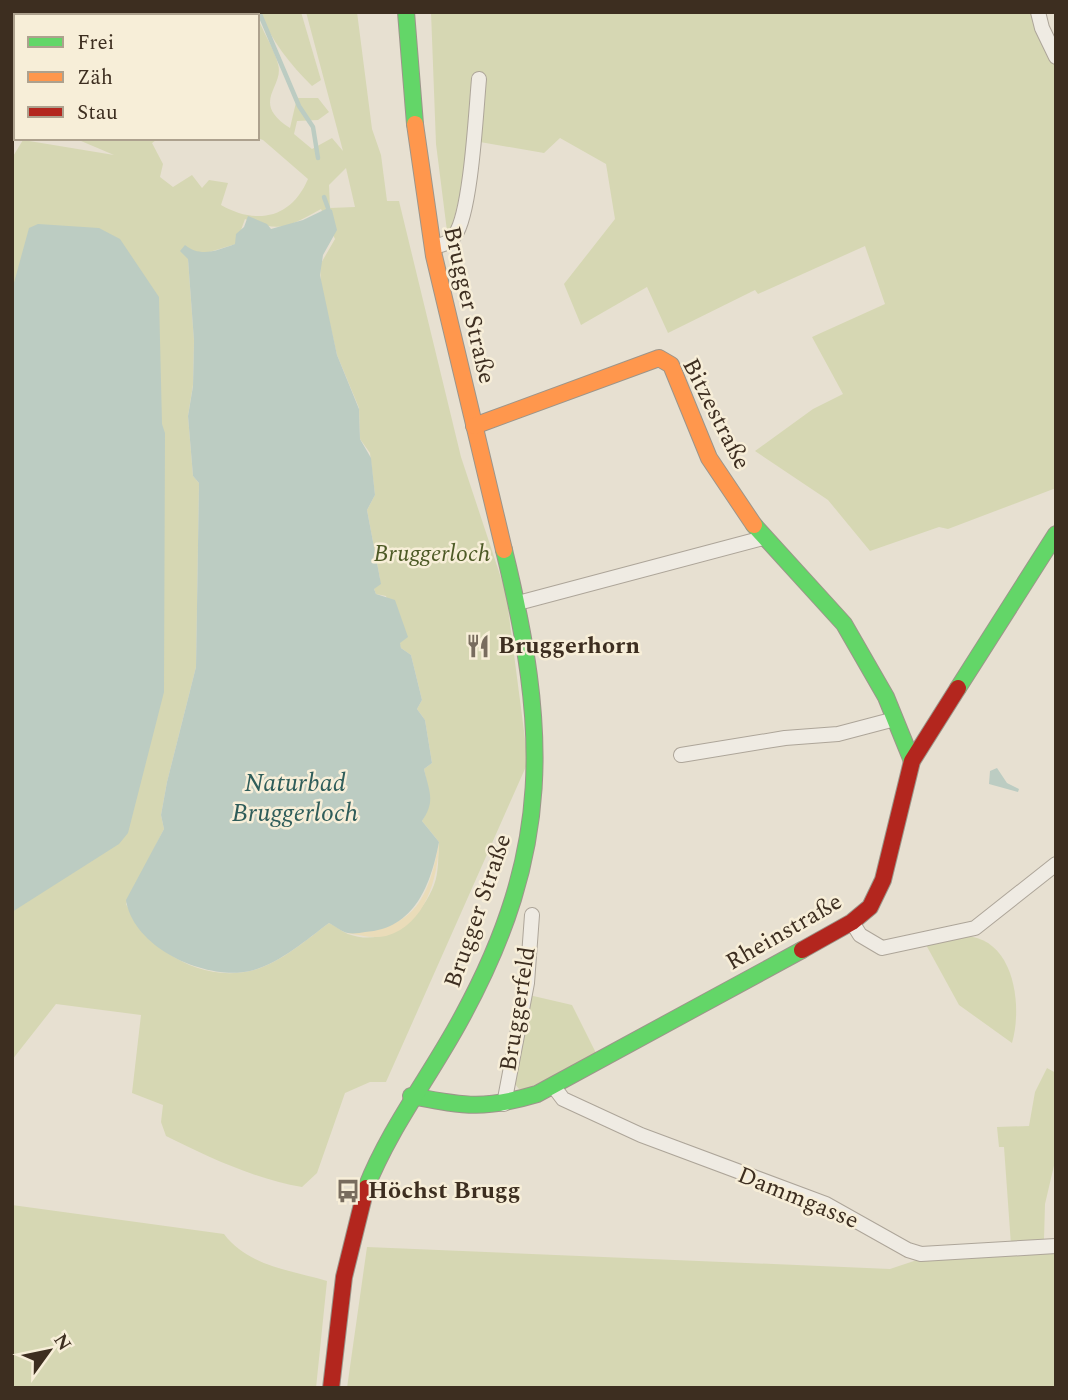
<svg xmlns="http://www.w3.org/2000/svg" width="1068" height="1400" font-family="Spectral,serif">
<style>
.green{fill:#d6d7b3;fill-rule:evenodd}
.sand{fill:#eadcb9}
.water{fill:#bcccc2}
.lines{fill:none;stroke-linecap:round;stroke-linejoin:round}
.stream{stroke:#bcccc2;stroke-width:4.5}
.street-casing{stroke:#ada599;stroke-width:16}
.fast-casing{stroke:#9c958a;stroke-width:18}
.slow-casing{stroke:#9c958a;stroke-width:18}
.jam-casing{stroke:#9c958a;stroke-width:18}
.street{stroke:#efebe3;stroke-width:14}
.fast{stroke:#63d668;stroke-width:16}
.slow{stroke:#ff974d;stroke-width:16}
.jam{stroke:#b3261e;stroke-width:16}
.labels{text-anchor:middle;dominant-baseline:central;stroke-width:5;stroke-linejoin:round;paint-order:stroke}
.street-label{font-size:24px;fill:#3d2e20;stroke:#f7eed8}
.park-label{font-size:24px;font-style:italic;fill:#4d5a26;stroke:#f7eed8}
.poi-label{font-size:24px;font-weight:bold;fill:#3d2e20;stroke:#f7eed8;text-anchor:start}
.water-label{font-size:26px;font-style:italic;fill:#2f5d5a;stroke:#f7eed8}
</style>
<rect width="100%" height="100%" fill="#e7e0d1"/>
<g class="green">
<path d="M12 12H256C261 30 274 47 278 64 285 87 249 102 290 128L297 98H318L329 112 318 120 297 121 294 134 312 149 332 138 343 151 306 12H357L372 129 381 155 387 201H399L461 457 506 593 528 762 386 1082H370L345 1093 317 1173 302 1187C255 1179 208 1157 166 1136L161 1122 163 1105 132 1093 141 1015 56 1004 12 1060V158L23 140 114 155 74 138H159L152 143 163 164 160 177 173 187 192 175 202 188 209 180 228 183 221 205C256 225 291 219 308 179L263 140 257 138V16H16V62L12 63ZM346 168 355 207 330 208 329 185ZM321 209 335 239 320 265 321 285 337 355 359 408 360 439 370 453 375 495 367 510 380 579 374 589 376 594 386 596 401 648 411 655 422 700 417 709 425 720 432 763 424 769C428 789 433 803 422 821L439 842C438 856 439 872 434 885 421 919 386 948 348 934 341 931 336 926 329 923 306 940 278 965 250 971 197 982 149 949 126 904L164 829 161 815 167 782 196 667 199 483 193 476 188 416 193 385 194 341 188 259 194 252 206 253 236 244 245 219C281 233 288 227 321 209Z"/>
<path d="M260 12H301L321 80 312 86C290 64 272 42 260 12Z"/>
<polygon points="431,12 1033,12 1046,52 1056,66 1056,488 948,529 939,527 870,551 828,500 755,451 813,409 843,394 812,337 885,304 865,246 758,294 755,290 668,333 647,287 581,325 564,284 615,219 606,164 560,138 544,153 480,142 483,74 475,72 464,177 451,231 447,231 436,144"/>
<path d="M964 936C1014 937 1023 1005 1012 1043L959 1005 925 943Z"/>
<polygon points="529,995 572,1005 597,1055 526,1089 519,1089 515,1084"/>
<polygon points="1047,1068 1056,1073 1056,1157 1045,1204 1044,1239 1056,1239 1056,1388 347,1388 367,1247 890,1269 920,1259 1011,1245 1004,1147 999,1147 997,1127 1029,1126 1035,1092"/>
<path d="M12 1205 224 1234C248 1266 290 1270 327 1281L316 1388H12Z"/>
</g>
<path class="sand" d="M439 842C438 877 426 925 386 936 373 939 359 935 347 933 413 930 428 903 439 842Z"/>
<g class="water">
<path d="M328 208 332 210 337 230 323 255 320 275 337 355 359 409 360 439 371 458 375 495 367 510 381 584 374 589 376 594 395 600 408 637 400 643 401 648 411 655 422 700 417 709 425 720 432 763 424 769C429 791 436 801 422 821L439 842C431 884 415 929 365 932 360 933 353 934 348 933 342 932 335 926 329 923 306 940 279 964 250 971 206 981 133 948 126 900L164 829 161 815 167 782 196 667 199 483 193 476 188 416 193 386 194 341 188 259 180 251 185 245C201 258 218 250 235 244L236 234 244 227 248 216 267 224 271 229 303 220Z"/>
<polygon points="38,224 99,228 120,239 159,297 162,424 165,433 164,692 128,833 119,844 12,912 12,290 29,228"/>
<polygon points="997,768 1007,783 1019,789 1018,792 989,784 990,771"/>
</g>
<g class="lines">
<g class="stream">
<polyline points="259,12 299,106 313,127 318,158"/>
<polyline points="324,197 328,208"/>
</g>
<g class="street-casing">
<g id="street">
<polyline points="1038,12 1042,28 1056,57"/>
<path d="M432 247C441 245 449 244 455 235 471 213 476 111 479 79"/>
<polyline points="518,603 763,538"/>
<polyline points="681,755 785,738 838,734 895,719"/>
<polyline points="852,922 860,935 882,948 975,928 1056,864"/>
<polyline points="554,1087 563,1099 641,1135 826,1204 908,1250 921,1254 1056,1246"/>
<polyline points="504,1104 527,983 532,915"/>
</g>
</g>
<g class="fast-casing">
<g id="fast">
<polyline points="406,12 415,124"/>
<polyline points="754,525 844,624 886,697 912,761"/>
<polyline points="958,688 1056,534"/>
<path d="M411 1096C465 1106 483 1110 537 1094L802 950"/>
<path d="M366 1188C390 1127 431 1075 462 1017 553 850 548 729 504 550"/>
</g>
</g>
<g class="slow-casing">
<g id="slow">
<polyline points="415,124 434,256 504,550"/>
<polyline points="474,426 659,358 671,365 709,458 754,525"/>
</g>
</g>
<g class="jam-casing">
<g id="jam">
<polyline points="802,950 852,922 870,907 883,880 912,761 958,688"/>
<polyline points="331,1388 344,1277 366,1188"/>
</g>
</g>
<use href="#street" class="street"/>
<use href="#fast" class="fast"/>
<use href="#slow" class="slow"/>
<use href="#jam" class="jam"/>
</g>
<defs>
<g id="restaurant-bare" transform="scale(1.89)"><path d="M-5-6h1v4h1v-4h1v4h1v-4h1v5L-1.5 .5V6h-2V.5L-5-1ZM5-6V6H3V1.5H1.5Q1.5-4 5-6Z" fill="#786c5e" stroke="#f7eed8" stroke-width="2.5" paint-order="stroke"/></g>
<g id="bus-bare" transform="scale(1.89)"><path d="M-5-6H5V4H4V6H2V4H-2V6H-4V4H-5ZM-3.5-4V0h7V-4ZM-3.5 1.2v1.5H-2V1.2ZM2 1.2v1.5H3.5V1.2Z" fill="#786c5e" stroke="#f7eed8" stroke-width="2.5" paint-order="stroke"/></g>
</defs>
<g fill-rule="evenodd">
<use href="#restaurant-bare" x="478" y="646"/>
<use href="#bus-bare" x="348" y="1191"/>
</g>
<g class="labels">
<g class="street-label">
<text transform="translate(469 305) rotate(77)">Brugger Straße</text>
<text transform="translate(716 414) rotate(63)">Bitzestraße</text>
<text transform="translate(478 911) rotate(-71)">Brugger Straße</text>
<text transform="translate(784 932) rotate(-30)">Rheinstraße</text>
<text transform="translate(518 1009) rotate(-81)">Bruggerfeld</text>
<text transform="translate(798 1198) rotate(22)">Dammgasse</text>
</g>
<g class="park-label">
<text x="432" y="554">Bruggerloch</text>
</g>
<g class="poi-label">
<text x="498" y="646">Bruggerhorn</text>
<text x="368" y="1191">Höchst Brugg</text>
</g>
<g class="water-label">
<text x="295" y="783">Naturbad<tspan x="295" dy="30">Bruggerloch</tspan></text>
</g>
</g>
<rect width="1068" height="1400" fill="none" stroke="#3d2e20" stroke-width="28"/>
<rect x="14" y="14" width="245" height="126" fill="#f7eed8" stroke="#ada18e" stroke-width="2"/>
<rect x="28" y="37" width="35" height="10" fill="#63d668" stroke="#ada18e" stroke-width="2"/>
<text x="77" y="49" font-size="21" fill="#3d2e20">Frei</text>
<rect x="28" y="72" width="35" height="10" fill="#ff974d" stroke="#ada18e" stroke-width="2"/>
<text x="77" y="84" font-size="21" fill="#3d2e20">Zäh</text>
<rect x="28" y="107" width="35" height="10" fill="#b3261e" stroke="#ada18e" stroke-width="2"/>
<text x="77" y="119" font-size="21" fill="#3d2e20">Stau</text>
<g transform="translate(49 1351) rotate(57)" stroke="#f7eed8" stroke-width="5" paint-order="stroke">
<path d="M0-5L12 26L0 18L-12 26Z" fill="#3d2e20"/>
<text y="-10" font-size="19" font-weight="bold" text-anchor="middle" fill="#3d2e20">N</text>
</g>
</svg>
